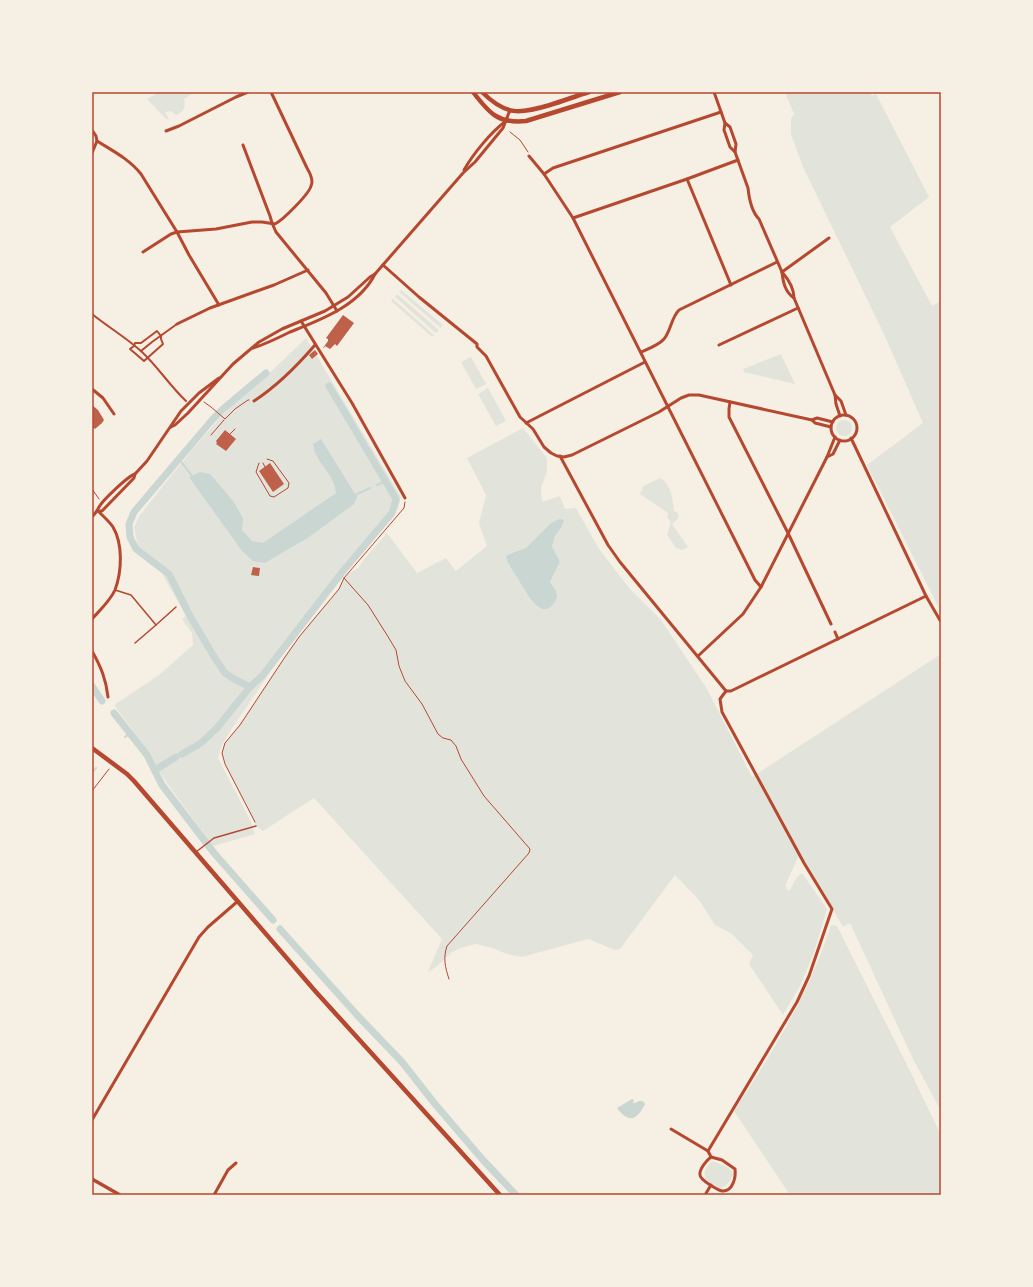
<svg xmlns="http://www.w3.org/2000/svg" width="1033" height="1287" font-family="'Archivo Narrow',sans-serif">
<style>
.green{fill:#e2e4dc;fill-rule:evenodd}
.water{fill:#c9d6d2}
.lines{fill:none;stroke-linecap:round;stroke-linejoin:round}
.stream{stroke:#c9d6d2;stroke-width:2}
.canal{stroke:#c9d6d2;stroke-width:7}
.building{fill:#bf614a}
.path{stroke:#b5482f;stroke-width:1}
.service{stroke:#b5482f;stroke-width:1.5}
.pedestrian{stroke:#b5482f;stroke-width:2}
.minor{stroke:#b5482f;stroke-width:3}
.tertiary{stroke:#b5482f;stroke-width:3.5}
.primary{stroke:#b5482f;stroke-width:4.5}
.neatline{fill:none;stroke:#b5482f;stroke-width:1.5}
</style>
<rect width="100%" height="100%" fill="#f6efe4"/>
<g class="green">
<path d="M159 92H194V93L184 99C186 107 184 111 177 115L170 111 165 112 169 119H166L147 99Z"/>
<polygon points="785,92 870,92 872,96 876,94 929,197 890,227 932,306 941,301 941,612 867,465 923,423 883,332 803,167 791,134 791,119 794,114"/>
<polygon points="401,290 443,325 441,328 399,292"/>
<polygon points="397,294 439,330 436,333 395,297"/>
<polygon points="393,299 434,335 432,337 391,301"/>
<polygon points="306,338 401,497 398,509 302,627 283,653 227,736 221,747 218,758 251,822 255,834 213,846 166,782 145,747 114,705 159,675 193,645 192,633 182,619 186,616 161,572 137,554 138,546 134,527 140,515 166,482 196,445 228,409 257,385"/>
<polygon points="781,354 795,384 744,372 743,369"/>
<polygon points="471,357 486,384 476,389 461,362"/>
<polygon points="488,388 506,421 496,426 478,394"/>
<circle cx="844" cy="428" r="8"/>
<path d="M523 428 547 458V471L541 488 542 502 560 496 565 509 576 508 599 549 630 589 661 620 707 689 752 777 941 654V1111L913 1059 850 923 843 927 800 853 785 886 789 891 797 877 802 873 827 909 814 952 800 986 783 1015 749 964 753 955 732 934 715 925 699 900 675 875 620 949 615 950 588 939 522 957 507 954 492 948 476 944 461 948 452 952 437 966 428 972 442 939 314 798 263 831 256 826 225 764 222 753 225 743 240 724 285 657 299 637 339 589 344 578 350 573 358 568 365 558 387 533 417 573 446 558 456 571 487 546 479 523 486 495 467 458ZM551 523 561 528 555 536 552 546 560 562 550 582 556 591 520 582 508 563 515 552 526 548Z"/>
<path d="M660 478C671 484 673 500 674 511L677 512 679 516 678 519 672 524 688 547 682 550 676 548 667 535 671 522 667 517 668 513 640 494 643 488 642 487Z"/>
<path d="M831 925 837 926 912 1075 941 1135V1195H790L734 1111C774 1050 809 994 831 925Z"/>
<path d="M713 1161 729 1168 734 1174C730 1181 728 1185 721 1188 716 1186 710 1183 707 1180 701 1173 708 1164 713 1161Z"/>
</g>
<g class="water">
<path d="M321 439 357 497 354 504 309 537 265 563 253 561 242 551 189 477 200 472 210 474 233 501 243 518 242 530 252 541 263 543 336 493C335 474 315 463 313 444Z"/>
<path d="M560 519 564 520 561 528 555 536 552 546 560 562 550 582 556 591 557 598C544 624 530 598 521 584 517 577 512 570 508 563L506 556 515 552 526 548 551 523Z"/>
<path d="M632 1099 634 1100 633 1103H635L639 1101H643L645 1104C637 1120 629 1124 617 1108Z"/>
</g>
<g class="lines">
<g class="stream">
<polyline points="179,459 193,477"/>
<polyline points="377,485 386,481"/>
<polyline points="355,495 370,488"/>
<polyline points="125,737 130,733"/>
<polyline points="92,773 96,768"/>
</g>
<g class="canal">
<polyline points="92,686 102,701"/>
<polyline points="250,687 263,675 343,571 392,513 396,499 329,386"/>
<polyline points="114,713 147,755 162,785 214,853 273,920"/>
<polyline points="182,754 201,743 217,728 250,687 234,679 225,673 213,655 190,616 169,574 136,549 130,537 129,524 134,512 212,420 223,409 266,373"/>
<polyline points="155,770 176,757"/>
<polyline points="280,929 357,1015 402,1062 435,1104 483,1160 516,1195"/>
</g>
</g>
<g class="building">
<polygon points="343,315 354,323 337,346 335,344 330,349 325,346 324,348 323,348 328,341 328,339 326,338"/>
<polygon points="315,350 318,354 312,359 309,355"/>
<polygon points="92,405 98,410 104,420 102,423 95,429 92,427"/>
<polygon points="225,430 236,439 226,451 216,444 217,443 216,441"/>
<polygon points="270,463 284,484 273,492 259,471"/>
<polygon points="253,567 260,568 259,576 251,575"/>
</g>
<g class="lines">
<g class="path">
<polyline points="510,132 520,140 528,152"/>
<polyline points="204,402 211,407 225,419 235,409 248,400 249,400"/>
<polyline points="230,434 235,429"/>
<polyline points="211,435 224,420"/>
<polyline points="259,463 256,472 270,496 274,497 288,488 289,483 273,461 267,459"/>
<polyline points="263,463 265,467"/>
<polyline points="92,489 99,499"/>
<path d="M344 578 368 605 387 635 396 650 399 666 405 681 422 704 438 734 443 738 451 740 456 746 461 759 484 796 530 849 529 853 447 946C443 958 445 967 449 979"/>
<polyline points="92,791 109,769"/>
<polyline points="255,822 225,764 222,753 225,743 240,725 285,657 299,637 339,589 344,578 404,508 405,502"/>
</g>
<g class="service">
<polyline points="115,590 131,595 156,625 176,607"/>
<polyline points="135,643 156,625"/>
<polyline points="196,852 214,838 256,826"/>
</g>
<g class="pedestrian">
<path d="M92 314C108 327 127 338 142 352 158 367 170 386 186 401"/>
<polygon points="157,331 161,336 161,339 163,344 144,361 130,349 134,346 135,343 141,343"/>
<polyline points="141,351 152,342 177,324"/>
</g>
<g class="minor">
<polyline points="714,92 725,123 730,127 736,144 735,152"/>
<path d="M725 123 724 130 730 147 735 152 748 188C749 198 752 212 759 219L782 272C789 280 794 288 794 298L835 395 836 404 840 416"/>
<path d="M92 130 96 136 97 141C113 151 129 159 141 174L177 232 189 255 219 305"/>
<polyline points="166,131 179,126 236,97 248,92"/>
<polyline points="243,145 270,216 272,223 276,232 326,293 337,311"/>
<polyline points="92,153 97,141"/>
<polyline points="529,156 544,174 573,218 755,580 761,587"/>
<path d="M464 170C473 154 491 132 506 121"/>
<polyline points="544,174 553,168 721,112"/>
<polyline points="687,179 731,285"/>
<polyline points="573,218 687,179 738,160"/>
<path d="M143 252 171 234 177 232 216 229 252 222H262L275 224C283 220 309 194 311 186 314 180 310 173 307 168L271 92"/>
<polyline points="383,265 419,297 477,344 477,347 486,356 520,417 533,429 544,447 551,453 557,456 564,457 572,455 659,412 681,398 689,395 699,395 812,420 815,423 831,427"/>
<polyline points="782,272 829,238"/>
<path d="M782 272C783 282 785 292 794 298"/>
<polyline points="301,321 352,403 405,498"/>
<polyline points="177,324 210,308 274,285 308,270"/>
<polyline points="719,345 798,308"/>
<path d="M253 348C266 344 278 338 290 332 320 320 359 306 375 274L463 173 475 162 503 128 510 110"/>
<path d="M641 352C648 349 659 345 664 339 671 331 671 318 679 310L777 262"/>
<polyline points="92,389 103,398 114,414"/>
<polyline points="835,395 841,401 846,415"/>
<path d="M254 401C277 386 297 366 315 345"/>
<polyline points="730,402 729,409 729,417 788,533 831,624"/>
<circle cx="844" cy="428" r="13"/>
<polyline points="812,420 817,418 833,422"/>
<polyline points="526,423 645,362"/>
<polyline points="171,427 175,425 188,413 233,364 259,342 282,329 325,311 348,297 370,277 375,274"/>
<polyline points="851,438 926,596 941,622"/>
<polyline points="560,456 608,545 620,562 726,691"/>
<polyline points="827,457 833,454 840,440"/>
<polyline points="98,511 102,511 134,478 135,474 147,461 181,411 199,393 219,378"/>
<path d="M92 517C95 514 97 511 99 507 103 500 128 476 135 474"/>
<path d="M92 619C100 610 110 601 115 590 122 571 123 544 113 527 109 521 103 516 98 511"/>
<polyline points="835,632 838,639"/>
<path d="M92 651C101 667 106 679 108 697"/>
<polyline points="698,656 743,614 761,587 827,457 835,437"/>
<polyline points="726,691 731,691 926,596"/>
<polyline points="92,1120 199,937 208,927 238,901"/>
<polyline points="671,1129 708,1151 711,1157"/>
<polyline points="708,1151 797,1002 809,976 832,909 804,863 722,712 720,699 726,691"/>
<path d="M711 1157 722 1160 735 1169C736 1177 733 1192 722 1191 718 1190 700 1180 700 1175 699 1169 707 1160 711 1157Z"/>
<polyline points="214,1195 228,1170 236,1163"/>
<polyline points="705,1195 711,1185"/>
</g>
<polyline class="tertiary" points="92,1179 120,1195"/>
<g class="primary">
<path d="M473 92C489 113 498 124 526 121L620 92"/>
<path d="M482 92C506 116 520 114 550 105 563 101 576 96 589 92"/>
<polyline points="92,748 127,774 134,781 316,992 500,1195"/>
</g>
</g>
<rect width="1033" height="1287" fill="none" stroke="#f6efe4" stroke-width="186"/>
<rect x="93" y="93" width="847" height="1101" class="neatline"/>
</svg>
